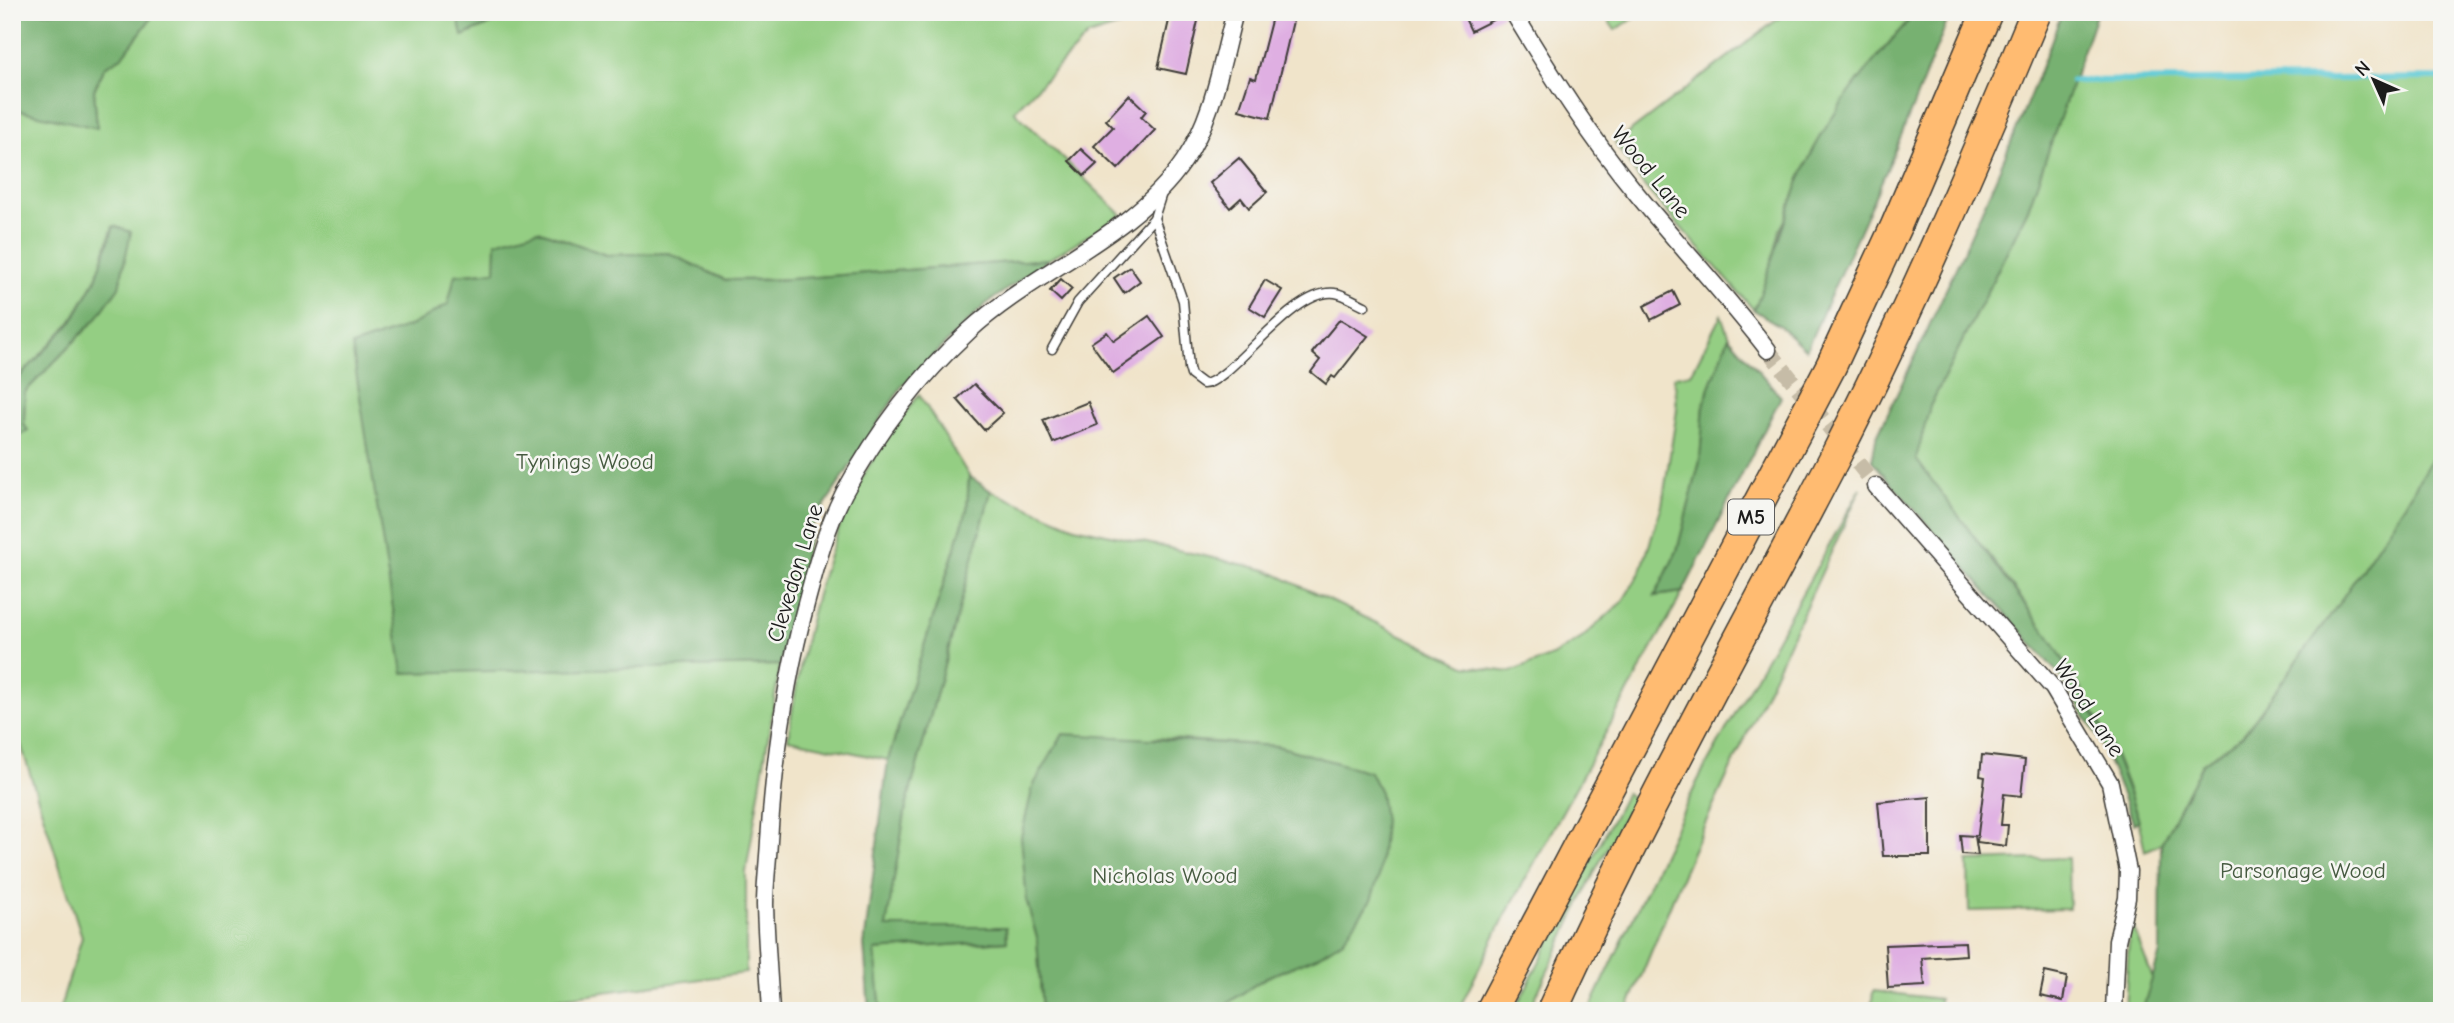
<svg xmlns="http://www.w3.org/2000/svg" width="2454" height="1023" font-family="'Comic Neue',sans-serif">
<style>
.green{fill:#94ce83;stroke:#587550;stroke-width:2}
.forest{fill:#77b171;stroke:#4a6646;stroke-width:2}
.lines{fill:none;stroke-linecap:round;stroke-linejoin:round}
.stream{stroke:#5ecad6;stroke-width:6}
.building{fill:#dfafe2}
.minor-tunnel{stroke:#c6bca7;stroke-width:16;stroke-dasharray:16 8;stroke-linecap:butt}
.service-casing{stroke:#3c3a36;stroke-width:11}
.minor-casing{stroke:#3c3a36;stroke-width:19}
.motorway-casing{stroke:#3c3a36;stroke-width:33}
.service{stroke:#fff;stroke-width:8}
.minor{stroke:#fff;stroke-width:16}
.motorway{stroke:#ffbb71;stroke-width:30}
.labels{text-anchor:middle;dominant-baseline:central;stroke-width:5;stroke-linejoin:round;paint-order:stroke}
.shield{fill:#f6f6f2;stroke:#5d5d5c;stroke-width:2}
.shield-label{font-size:21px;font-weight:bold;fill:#1c1c1c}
.street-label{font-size:23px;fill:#1c1c1c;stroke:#f6f6f2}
.park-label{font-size:23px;fill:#465a40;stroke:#f6f6f2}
</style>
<rect width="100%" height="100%" fill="#f6f6f2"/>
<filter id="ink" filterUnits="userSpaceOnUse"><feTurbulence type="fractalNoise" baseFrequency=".0143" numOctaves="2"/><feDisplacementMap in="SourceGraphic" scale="14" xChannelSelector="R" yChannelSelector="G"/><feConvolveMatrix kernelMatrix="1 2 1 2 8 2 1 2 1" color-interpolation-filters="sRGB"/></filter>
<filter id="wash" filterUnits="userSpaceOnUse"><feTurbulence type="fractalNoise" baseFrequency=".00686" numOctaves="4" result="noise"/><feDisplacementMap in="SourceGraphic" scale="28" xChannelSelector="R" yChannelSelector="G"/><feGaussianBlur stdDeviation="1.57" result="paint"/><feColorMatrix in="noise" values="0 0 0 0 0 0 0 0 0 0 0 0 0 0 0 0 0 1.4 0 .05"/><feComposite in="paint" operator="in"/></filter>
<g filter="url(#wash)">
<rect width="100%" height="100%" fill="#f0e4ca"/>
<g class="green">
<polygon points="152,12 457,12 463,36 518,12 1126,12 1126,24 1088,36 1014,111 1122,215 1049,259 790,279 725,280 669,253 606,255 538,230 496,271 455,275 449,304 412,325 353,346 404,672 780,665 746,872 746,973 464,1011 59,1011 82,937 12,717 12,441 28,431 24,424 25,392 96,319 113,226 96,279 71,322 12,385 12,113 16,109 97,127 94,90 105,67 123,56 151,18"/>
<polygon points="1602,12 1644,12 1615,30"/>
<polygon points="1787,12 1916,12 1881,52 1780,229 1773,262 1754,310 1644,186 1615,143"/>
<path d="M2442 78V440L2406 503 2335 609 2243 735 2202 764 2161 844 2145 851C2116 701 2005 579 1915 459L1930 406 2028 209 2072 81Z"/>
<polygon points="1721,315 1729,337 1704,403 1700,461 1677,551 1656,596 1683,592 1504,918 1458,1011 1216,1011 1265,978 1318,956 1370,772 1277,746 1155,738 1027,902 1037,938 1042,1011 881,1011 874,950 1007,941 1006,927 885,927 906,807 991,491 1075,527 1267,570 1465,666 1510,672 1552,656 1582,638 1622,602 1641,571 1662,505 1677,410 1674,376 1691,374"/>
<path d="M919 394 969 476 967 510 888 760 788 739C801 648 822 549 867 469 882 443 902 419 919 394Z"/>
<polygon points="1861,488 1692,852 1627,1011 1589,1011 1698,780"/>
<polygon points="1626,793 1634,799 1596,869 1529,1011 1514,1011"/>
<polygon points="2068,858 2069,909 1969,911 1968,861"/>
<polygon points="2130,918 2165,1011 2125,1011"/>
<polygon points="1873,991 1939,999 1938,1011 1871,1011"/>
</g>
<g class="forest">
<polygon points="12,12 152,12 151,18 123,56 105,67 94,90 97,128 12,109"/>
<polygon points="457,12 518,12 462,36"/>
<path d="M1916 12H1951L1892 158 1806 350 1780 326 1754 310C1773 264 1784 215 1804 169 1831 109 1873 61 1916 12Z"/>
<path d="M2062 12H2097L2028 209 1930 406 1916 459 2053 642 2109 741 2139 820 2134 824 2099 739 2061 677 1872 461 1876 438C1943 298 2009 158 2062 12Z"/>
<polygon points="114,226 131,232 119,287 96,319 25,392 24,424 28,431 12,441 12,385 72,322 96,279"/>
<polygon points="538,230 606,255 669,253 725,280 776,280 1049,259 985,305 902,386 812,525 780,665 403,673 352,346 412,325 448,304 455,275 495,271 496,242"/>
<polygon points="1729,337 1781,397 1683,592 1655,596 1677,551 1700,461 1704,403"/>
<polygon points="2442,440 2442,1011 2142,1011 2160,953 2161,844 2202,764 2243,735 2335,609 2406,503"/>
<polygon points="969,476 991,491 906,807 886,927 1006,927 1007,941 875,950 881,1011 869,1011 864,945 888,760 967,510"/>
<polygon points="1063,734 1277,746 1370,772 1380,792 1384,821 1379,876 1371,900 1343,940 1318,956 1265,978 1216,1011 1042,1011 1037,938 1027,902 1021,837 1033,786"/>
</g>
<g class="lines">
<polyline class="stream" points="2072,81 2442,78"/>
</g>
<g id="blocks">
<g class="building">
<polygon points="1171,12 1200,12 1186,74 1158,68"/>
<polygon points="1462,12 1503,12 1503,15 1471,31"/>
<polygon points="1272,17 1293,21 1270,118 1239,110 1250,77 1256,79"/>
<polygon points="1129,95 1146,111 1141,117 1155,130 1118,169 1094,146 1113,127 1106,120"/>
<polygon points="1081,149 1097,164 1084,176 1069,161"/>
<polygon points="1239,158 1267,192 1249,208 1241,198 1230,208 1210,183"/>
<polygon points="1130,267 1140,281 1124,293 1114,278"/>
<polygon points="1061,279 1072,289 1061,301 1050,291"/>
<polygon points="1265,280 1282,290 1265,317 1249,307"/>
<polygon points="1673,291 1680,305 1651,320 1644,306"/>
<polygon points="1149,316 1164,337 1113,373 1091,343 1107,332 1114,341"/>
<polygon points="1340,319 1368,336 1335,378 1332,376 1326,384 1311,372 1320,360 1312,353"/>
<polygon points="974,384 1003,413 984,430 957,399"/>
<polygon points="1088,402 1097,425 1053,443 1043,420"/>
<polygon points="1982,755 2025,760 2021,796 2004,794 2001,825 2008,825 2006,846 1977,842 1985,777 1980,776"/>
<polygon points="1930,797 1930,856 1883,856 1878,802"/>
<polygon points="1960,835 1975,836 1978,855 1962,854"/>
<polygon points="1965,942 1966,955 1922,958 1925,986 1888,988 1885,945"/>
<polygon points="2045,972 2067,977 2063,1001 2040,996"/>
</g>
</g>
</g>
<g filter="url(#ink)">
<use href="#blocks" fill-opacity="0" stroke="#3c3a36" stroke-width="2"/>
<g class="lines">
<polyline class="minor-tunnel" points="1768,350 1876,486"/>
<g class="service-casing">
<g id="service">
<path d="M1154 218 1183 301 1189 368 1191 375 1203 384C1229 385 1292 287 1335 293 1344 294 1356 302 1365 306"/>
<polyline points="1052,349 1078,302 1154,218 1162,193"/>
</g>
</g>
<g class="minor-casing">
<g id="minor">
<path d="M1513 12C1551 75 1590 137 1637 194 1680 247 1727 296 1768 350"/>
<polyline points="1876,486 2053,688 2110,783 2128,871 2127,898 2117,941 2114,1011"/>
<path d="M771 1011C769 976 766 940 765 905 765 884 768 862 769 841 774 761 785 682 806 604 816 567 826 528 844 493 876 434 919 377 969 331 1035 270 1133 236 1184 161 1214 116 1221 63 1235 12"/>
</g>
</g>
<g class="motorway-casing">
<g id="motorway">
<polyline points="1491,1011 1831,366 1896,226 1987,12"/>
<path d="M1552 1011C1637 823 1739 642 1834 459 1909 313 1973 164 2036 12"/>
</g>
</g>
<use href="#service" class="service"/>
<use href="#minor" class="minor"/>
<use href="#motorway" class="motorway"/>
</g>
</g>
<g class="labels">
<rect class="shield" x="1728" y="499.5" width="46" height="35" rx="5"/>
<g class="shield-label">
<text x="1751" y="517">M5</text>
</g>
<g class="street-label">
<text transform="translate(1651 172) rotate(51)">Wood Lane</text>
<text transform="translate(795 573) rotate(-73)">Clevedon Lane</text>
<text transform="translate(2089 708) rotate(57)">Wood Lane</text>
</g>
<g class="park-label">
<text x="585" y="461">Tynings Wood</text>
<text x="2303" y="870">Parsonage Wood</text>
<text x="1165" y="875">Nicholas Wood</text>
</g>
</g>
<rect width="2454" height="1023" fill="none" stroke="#f6f6f2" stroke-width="42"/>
<g transform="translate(2374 80) rotate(315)" stroke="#f6f6f2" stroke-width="5" paint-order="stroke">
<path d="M0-5L12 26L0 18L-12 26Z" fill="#1c1c1c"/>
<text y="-10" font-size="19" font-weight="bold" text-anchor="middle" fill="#1c1c1c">N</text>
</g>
</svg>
